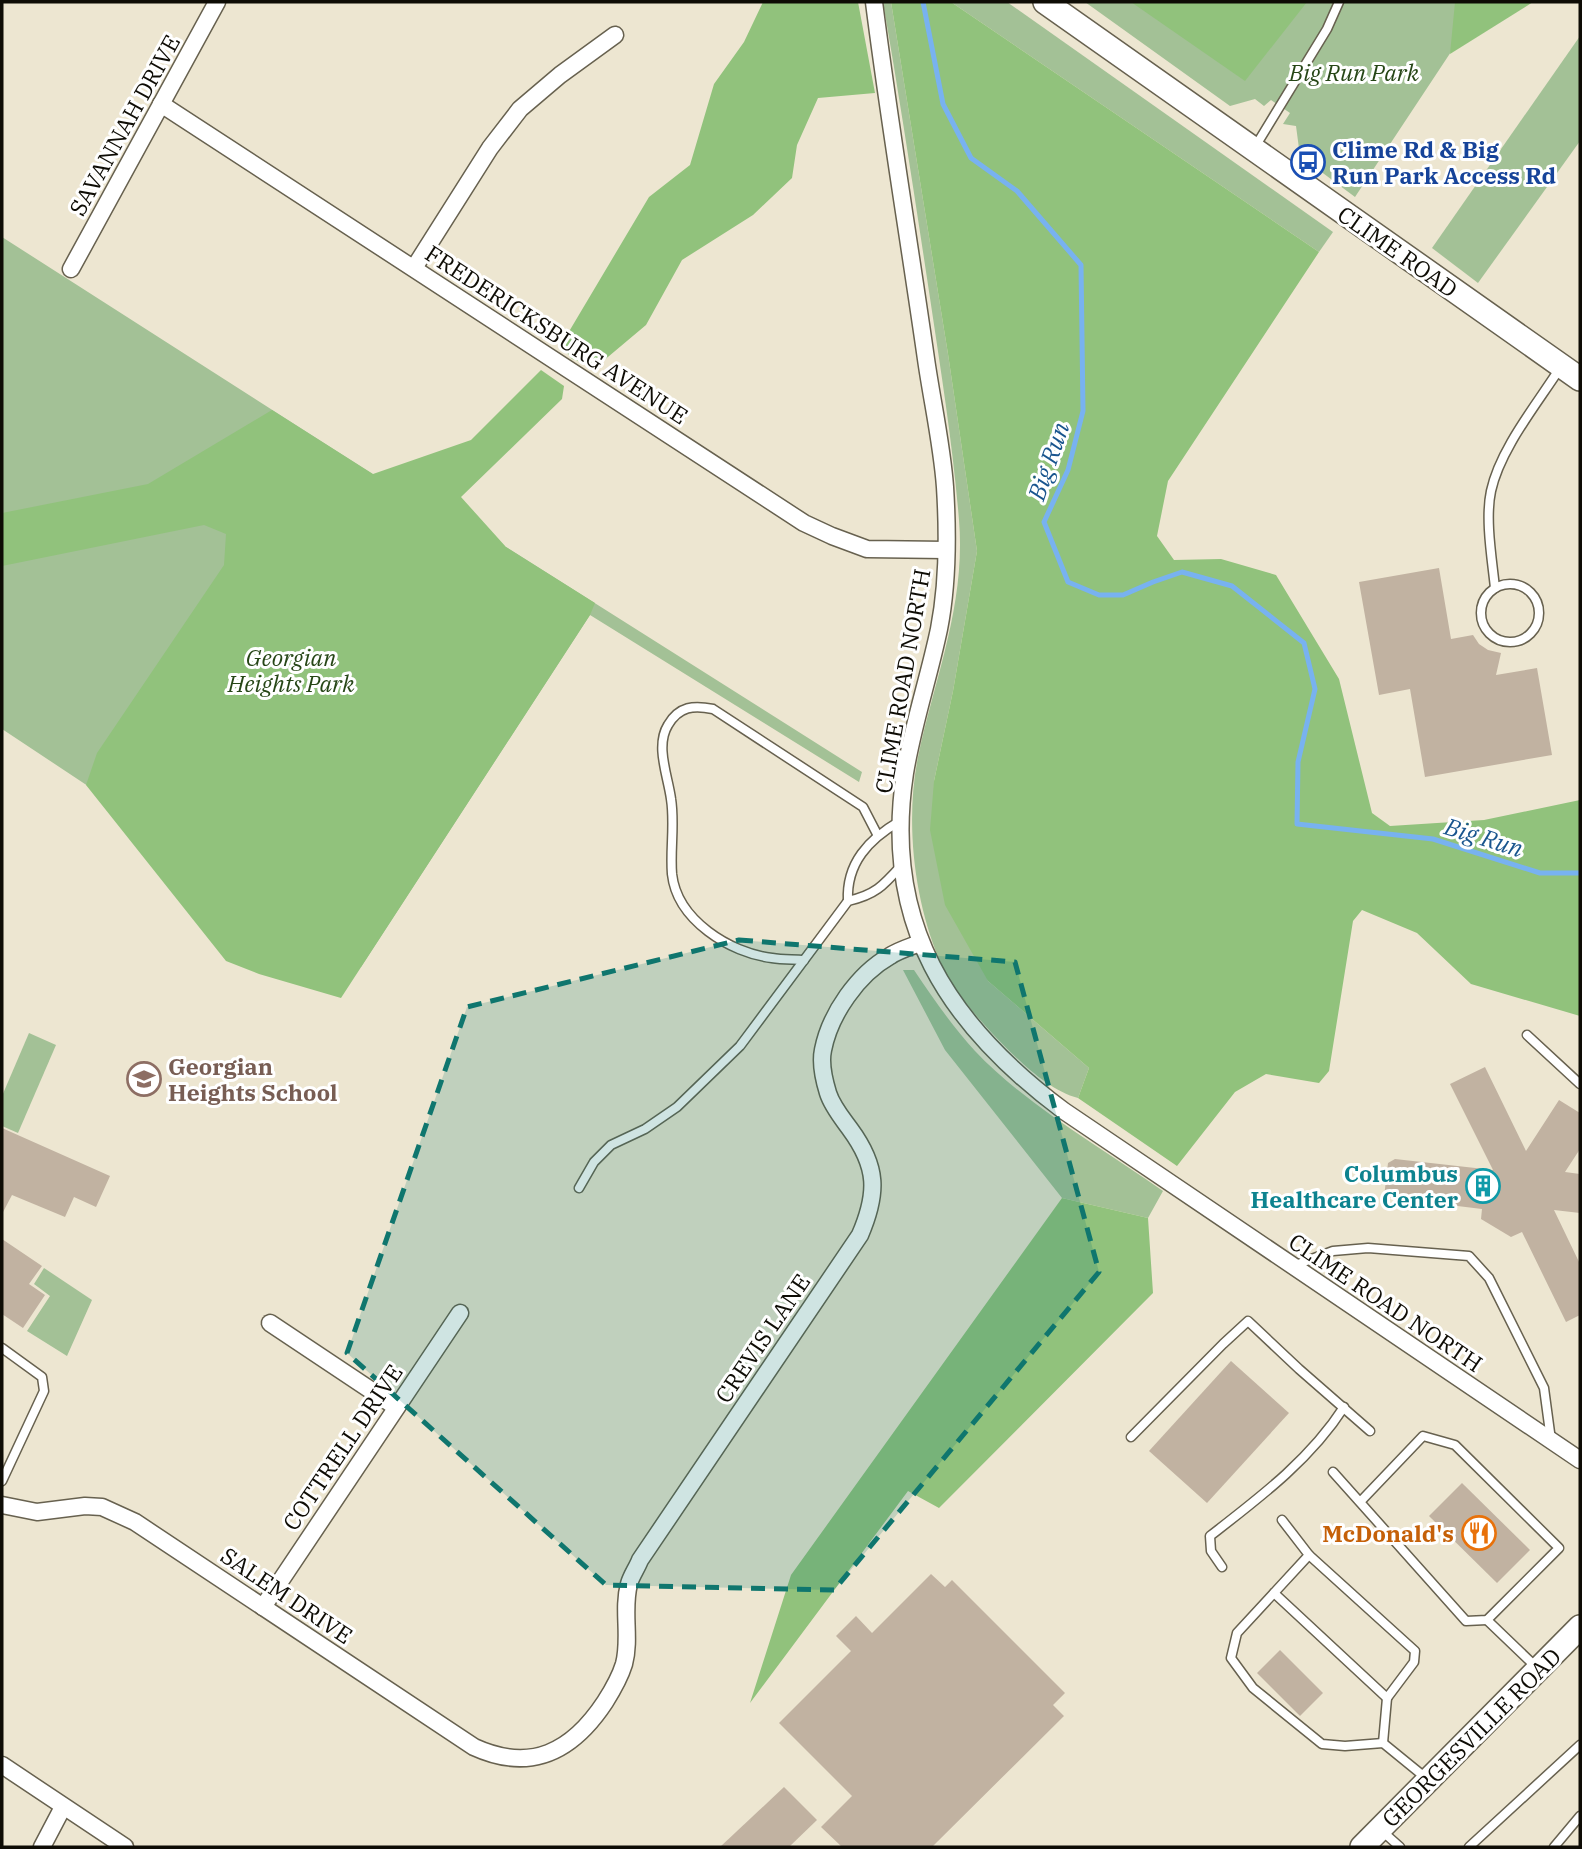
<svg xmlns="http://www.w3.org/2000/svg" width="1582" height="1849" font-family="'IBM Plex Serif',serif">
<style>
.green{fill:#a3c196}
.forest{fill:#91c27c}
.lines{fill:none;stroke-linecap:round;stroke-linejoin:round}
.stream{stroke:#78b2f0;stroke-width:5}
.building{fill:#c1b2a1}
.lane-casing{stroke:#67614f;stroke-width:11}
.street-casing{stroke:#67614f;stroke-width:19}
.secondary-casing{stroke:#67614f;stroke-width:26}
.lane{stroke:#fff;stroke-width:8}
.street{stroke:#fff;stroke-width:16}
.secondary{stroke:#fff;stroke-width:23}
.marked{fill:#0f766e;fill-opacity:0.2;stroke:#0f766e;stroke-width:5;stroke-dasharray:14 9;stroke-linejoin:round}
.labels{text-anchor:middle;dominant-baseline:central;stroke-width:6;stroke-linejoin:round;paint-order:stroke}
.park-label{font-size:23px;font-style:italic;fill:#264616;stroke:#fff}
.street-label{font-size:23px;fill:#0e0c05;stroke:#fff}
.transit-label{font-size:23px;font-weight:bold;fill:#164399;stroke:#fff;text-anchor:start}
.education-label{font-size:23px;font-weight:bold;fill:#785e54;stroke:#fff;text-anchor:start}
.culture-label{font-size:23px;font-weight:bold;fill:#0d838f;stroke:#fff;text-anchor:end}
.food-label{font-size:23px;font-weight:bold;fill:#c56008;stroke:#fff;text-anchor:end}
.water-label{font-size:24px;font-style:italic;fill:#19558e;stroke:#fff}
</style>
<rect width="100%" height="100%" fill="#ede6d1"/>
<g class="green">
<path d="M883 2H891L948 354 977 551 953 691 934 781 988 981 1089 1068 1078 1098C1046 1090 1013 1055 990 1031 971 1010 950 986 939 959 914 899 905 822 918 757 935 677 966 604 959 520 953 446 941 372 930 298 915 199 900 100 883 2Z"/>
<polygon points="951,2 1007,2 1333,232 1319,252"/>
<polygon points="1085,2 1484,2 1355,197 1300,156 1296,126 1283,124 1290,113 1271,100 1264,106 1255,99 1230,106"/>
<polygon points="1580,36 1580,141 1478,283 1432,248"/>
<polygon points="2,237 499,555 506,547 862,772 859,782 590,615 361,967 2,729"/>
<path d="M903 970H914C933 998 952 1026 975 1051 1026 1105 1102 1148 1163 1191L1148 1218 1062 1198 945 1050Z"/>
<polygon points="29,1033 56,1045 18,1133 2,1126 2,1096"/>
<polygon points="44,1268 92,1300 67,1356 27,1331 50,1296 34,1284"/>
</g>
<g class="forest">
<polygon points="763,2 858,2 875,93 818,98 797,145 792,178 753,215 682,260 646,325 596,367 572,359 561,345 649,197 690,165 714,84 744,42"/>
<polygon points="891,2 951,2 1319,252 1168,481 1157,536 1174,560 1221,559 1276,575 1339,679 1372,813 1390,826 1484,820 1580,800 1580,1016 1471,984 1417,933 1362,910 1353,921 1329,1071 1319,1083 1266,1074 1235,1092 1177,1166 1078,1098 1089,1068 988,981 945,905 930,830 934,781 953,691 977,551 948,354"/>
<polygon points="1131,2 1307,2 1245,81"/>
<polygon points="1455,2 1533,2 1450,54"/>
<polygon points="541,370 564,386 562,399 461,497 506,547 595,603 590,615 341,998 259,974 226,961 86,785 97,753 224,565 226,534 204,525 2,566 2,513 148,484 272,410 373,474 471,440"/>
<polygon points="1062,1198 1148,1218 1153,1293 939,1508 908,1491 750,1703 791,1575"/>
</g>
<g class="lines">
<polyline class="stream" points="923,2 943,104 971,158 1017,191 1081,265 1083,411 1068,470 1044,522 1068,582 1099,595 1123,595 1153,582 1182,572 1232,586 1304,643 1315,689 1298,762 1297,824 1433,839 1540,873 1580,873"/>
</g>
<g class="building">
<polygon points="1439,568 1451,639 1473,635 1479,644 1488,650 1501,653 1496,675 1537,668 1552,755 1425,777 1410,689 1379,695 1359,582"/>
<polygon points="1485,1067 1526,1151 1559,1100 1580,1113 1580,1149 1565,1172 1580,1174 1580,1213 1554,1210 1580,1264 1580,1315 1566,1322 1522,1232 1511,1237 1481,1219 1482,1209 1384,1197 1388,1163 1395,1159 1493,1170 1450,1084"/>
<polygon points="2,1128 110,1176 96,1207 74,1197 65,1217 12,1195 2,1214"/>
<polygon points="2,1239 42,1266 29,1284 45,1295 23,1328 2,1314"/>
<polygon points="1231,1361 1289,1413 1207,1503 1149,1451"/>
<polygon points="1462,1483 1530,1550 1497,1583 1429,1516"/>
<polygon points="931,1574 945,1587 952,1580 1065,1693 1053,1705 1064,1716 932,1847 842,1847 821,1827 852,1796 779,1723 851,1651 836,1636 856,1616 872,1633"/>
<polygon points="1280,1650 1323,1693 1300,1716 1257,1673"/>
<polygon points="784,1787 817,1820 789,1847 720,1847"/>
</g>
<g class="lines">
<g class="lane-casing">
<g id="lane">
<polyline points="1255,147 1327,29 1339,2"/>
<circle cx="1510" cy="613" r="29"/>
<path d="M1495 588C1492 559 1485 519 1491 491 1500 449 1537 404 1560 368"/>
<path d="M848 901C846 863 869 839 900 821"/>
<path d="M804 960C794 959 783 960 772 958 730 953 677 920 672 874 670 849 675 824 671 799 668 776 655 746 668 725 679 706 694 705 713 709L863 807 877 834"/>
<polyline points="1527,1035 1580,1084"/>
<path d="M579 1188 594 1162 611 1145 645 1129 677 1107 740 1046 848 901C875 895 883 886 901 866"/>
<polyline points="1293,1266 1333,1251 1368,1248 1469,1256 1489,1278 1544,1388 1551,1440"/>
<polyline points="2,1348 42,1377 44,1391 2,1481"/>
<polyline points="1131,1437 1223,1344 1248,1321 1299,1369 1370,1431"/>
<polyline points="1333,1472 1466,1621 1487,1620 1559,1548 1455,1445 1423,1436 1360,1502"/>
<polyline points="1282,1520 1309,1555 1237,1633 1231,1658 1253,1688 1322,1744 1345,1746 1383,1743 1426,1778"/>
<path d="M1222 1567 1211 1551 1210 1536C1259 1498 1310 1460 1344 1407"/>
<polyline points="1274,1593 1387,1698 1414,1662 1415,1651 1309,1555"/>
<polyline points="1487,1620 1536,1667"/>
<polyline points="1383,1743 1387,1698"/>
<polyline points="1382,1831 1400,1847"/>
<polyline points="1469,1847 1580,1745"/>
<polyline points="1554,1847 1580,1816"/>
</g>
</g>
<g class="street-casing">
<g id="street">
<path d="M874 2C889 121 909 240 926 359 932 401 942 445 945 487 948 534 948 583 939 629 929 677 913 724 905 773 882 923 947 1024 1064 1111L1580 1460"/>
<polyline points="161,104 804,523 832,536 867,549 946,550"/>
<polyline points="414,268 490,148 520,109 560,75 615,35"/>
<polyline points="71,269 217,2"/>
<polyline points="270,1323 396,1407"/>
<path d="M2 1505 37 1512 85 1506 102 1507 135 1522 474 1747C531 1773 572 1752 605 1702 612 1691 620 1677 624 1664 631 1638 622 1610 629 1584 631 1576 637 1568 640 1560L860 1235C878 1193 878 1167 850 1129 842 1118 832 1106 828 1093 824 1080 820 1064 823 1050 830 1014 858 974 890 956 899 950 910 947 920 943"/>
<polyline points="263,1607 460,1313"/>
<polyline points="2,1765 125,1847"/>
<polyline points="42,1847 63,1807"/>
</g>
</g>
<g class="secondary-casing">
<g id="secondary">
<polyline points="1045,2 1580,379"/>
<polyline points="1362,1847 1580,1627"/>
</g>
</g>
<use href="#lane" class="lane"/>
<use href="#street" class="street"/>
<use href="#secondary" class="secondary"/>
</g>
<path class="marked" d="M739 940 1015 962 1099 1272 834 1590 606 1585 347 1353 467 1007Z"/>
<defs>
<g id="bus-ring" transform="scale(1.75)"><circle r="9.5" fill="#fff" stroke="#1a4fb4" stroke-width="1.5"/><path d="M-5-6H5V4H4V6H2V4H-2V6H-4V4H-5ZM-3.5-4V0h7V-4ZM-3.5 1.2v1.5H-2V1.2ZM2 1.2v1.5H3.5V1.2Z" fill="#1a4fb4"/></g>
<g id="school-ring" transform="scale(1.75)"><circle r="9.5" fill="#fff" stroke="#8d6e63" stroke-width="1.5"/><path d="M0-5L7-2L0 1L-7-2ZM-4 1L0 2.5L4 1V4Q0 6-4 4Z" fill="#8d6e63"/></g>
<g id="building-ring" transform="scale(1.75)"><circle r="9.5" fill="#fff" stroke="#0f9aa8" stroke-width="1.5"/><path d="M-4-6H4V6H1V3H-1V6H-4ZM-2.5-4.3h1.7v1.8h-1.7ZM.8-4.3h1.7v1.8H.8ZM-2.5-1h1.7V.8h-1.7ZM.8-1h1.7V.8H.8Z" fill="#0f9aa8"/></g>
<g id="restaurant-ring" transform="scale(1.75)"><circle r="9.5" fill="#fff" stroke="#e8710a" stroke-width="1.5"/><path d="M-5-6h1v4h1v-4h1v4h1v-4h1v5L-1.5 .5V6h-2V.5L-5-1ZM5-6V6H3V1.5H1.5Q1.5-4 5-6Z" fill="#e8710a"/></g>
</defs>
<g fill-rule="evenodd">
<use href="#bus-ring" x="1308" y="162"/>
<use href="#school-ring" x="144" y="1079"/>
<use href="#building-ring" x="1483" y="1186"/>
<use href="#restaurant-ring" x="1479" y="1533"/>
</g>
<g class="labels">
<g class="park-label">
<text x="1354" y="72">Big Run Park</text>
<text x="291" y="657">Georgian<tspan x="291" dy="26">Heights Park</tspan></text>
</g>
<g class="street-label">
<text transform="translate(124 125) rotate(-61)">SAVANNAH DRIVE</text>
<text transform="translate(1398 251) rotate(35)">CLIME ROAD</text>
<text transform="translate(557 334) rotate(33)">FREDERICKSBURG AVENUE</text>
<text transform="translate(902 681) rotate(-80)">CLIME ROAD NORTH</text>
<text transform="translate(1386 1302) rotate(34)">CLIME ROAD NORTH</text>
<text transform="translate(762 1338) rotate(-56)">CREVIS LANE</text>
<text transform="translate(342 1447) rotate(-56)">COTTRELL DRIVE</text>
<text transform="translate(287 1595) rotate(34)">SALEM DRIVE</text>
<text transform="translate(1471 1737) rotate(-45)">GEORGESVILLE ROAD</text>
</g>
<g class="transit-label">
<text x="1332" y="149">Clime Rd &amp; Big<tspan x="1332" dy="26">Run Park Access Rd</tspan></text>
</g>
<g class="education-label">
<text x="168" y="1066">Georgian<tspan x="168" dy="26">Heights School</tspan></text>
</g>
<g class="culture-label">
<text x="1458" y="1173">Columbus<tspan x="1458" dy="26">Healthcare Center</tspan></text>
</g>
<g class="food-label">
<text x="1454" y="1533">McDonald's</text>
</g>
<g class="water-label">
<text transform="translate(1048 461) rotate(-71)">Big Run</text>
<text transform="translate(1484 837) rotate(17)">Big Run</text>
</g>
</g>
<rect width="1582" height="1849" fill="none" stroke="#0e0c05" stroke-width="7"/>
</svg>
